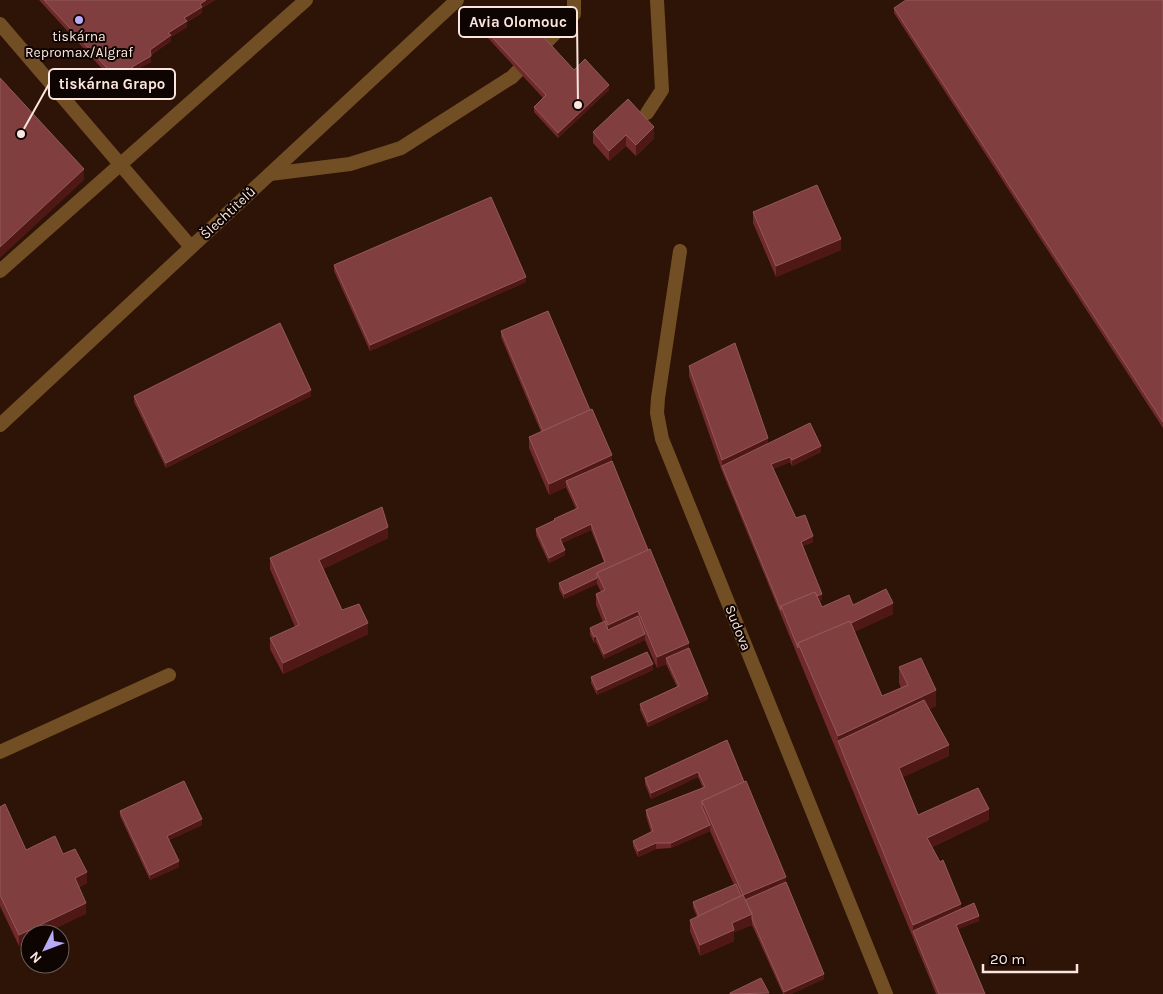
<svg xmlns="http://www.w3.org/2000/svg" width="1163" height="994" font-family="Karla,sans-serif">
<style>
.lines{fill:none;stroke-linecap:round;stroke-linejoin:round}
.service{stroke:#724e24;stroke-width:14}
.minor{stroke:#724e24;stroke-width:14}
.tertiary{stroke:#724e24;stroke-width:14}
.wall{fill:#712a2c}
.shaded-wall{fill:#501815}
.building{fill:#803e3f;stroke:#935958}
.poi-dot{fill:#b8abf7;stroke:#0e0402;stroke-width:2}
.labels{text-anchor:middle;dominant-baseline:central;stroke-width:4;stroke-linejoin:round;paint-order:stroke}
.poi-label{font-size:14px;fill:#fae6de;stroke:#0e0402}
.street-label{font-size:14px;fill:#fae6de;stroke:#0e0402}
.leader{fill:none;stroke:#fae6de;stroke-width:2}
.callout-dot{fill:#fae6de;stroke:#0e0402;stroke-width:2}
.callout{fill:#0e0402;stroke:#fae6de;stroke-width:2}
.callout-label{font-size:15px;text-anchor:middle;font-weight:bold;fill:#fae6de}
</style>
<rect width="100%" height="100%" fill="#2e1307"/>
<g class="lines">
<g class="service">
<polyline points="0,24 191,247"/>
<polyline points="647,113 662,90 657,0"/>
<polyline points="270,174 350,164 401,148 512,77 574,14 574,0"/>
<polyline points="0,271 306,0"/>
<polyline points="0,752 169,675"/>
</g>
<polyline class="minor" points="680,251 658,398 657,413 662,439 886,994"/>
<polyline class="tertiary" points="0,425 457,0"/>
</g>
<g class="wall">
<polygon points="39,0 215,0 202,8 202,13 187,22 187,27 171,37 171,41 151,55 151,62 134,71 134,75 118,86"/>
<polygon points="1163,0 1163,428 894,13 894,8"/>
<polygon points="488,33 574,70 609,90 558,138 534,112 534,107 543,98 488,38"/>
<polygon points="593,132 654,138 636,156 626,146 609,161 593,143"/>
<polygon points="753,212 841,250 776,277 753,223"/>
<polygon points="334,265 526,282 370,351 334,271"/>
<polygon points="501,331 612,461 689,648 708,699 648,727 640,710 640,704 677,687 666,664 657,668 645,640 604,659 596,642 594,643 590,634 590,628 603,622 596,605 596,594 601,592 597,584 564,599 559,589 559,583 604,562 591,530 562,543 565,555 549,563 536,535 536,529 554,521 554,519 576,509 566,487 549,495 529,448 529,437 541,432 501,337"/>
<polygon points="689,366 768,443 821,452 792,466 790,462 773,469 796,518 813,542 803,546 822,600 819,601 822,607 853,605 893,614 854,632 882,696 901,688 899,683 899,667 936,706 929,709 949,756 903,777 918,815 989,820 932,847 961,909 979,921 958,929 985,994 936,994 722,471 689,376"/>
<polygon points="134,396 311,396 166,468 134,402"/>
<polygon points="388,538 323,569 342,610 368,634 283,674 270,649 270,638 295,627 270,569 270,558"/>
<polygon points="653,670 597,695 591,683 591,677"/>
<polygon points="727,740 786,882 824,979 791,994 783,994 752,925 734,932 734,941 700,956 690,931 690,920 697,917 693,907 693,902 734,885 710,831 671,848 656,849 638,857 633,846 633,841 651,832 646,816 646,810 703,788 698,777 651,799 645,784 645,778"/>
<polygon points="0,807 26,850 63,854 87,883 79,887 86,914 30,934 30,941 19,946 0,906"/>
<polygon points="120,811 202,825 169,840 179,867 150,880 120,816"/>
</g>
<g class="shaded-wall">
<polygon points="206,0 215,0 202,8 202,13 187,22 187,27 171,37 171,41 150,55 150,50 200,4"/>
<polygon points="151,56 151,62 134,71 134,75 118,86 118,80 132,67"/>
<polygon points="609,85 609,90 558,138 558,133"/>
<polygon points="654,127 654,138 636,156 636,145"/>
<polygon points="626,135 626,146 609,161 609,151"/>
<polygon points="84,169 84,180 0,258 0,247"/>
<polygon points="841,239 841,250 776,277 776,266"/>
<polygon points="526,277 526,282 370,351 370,345"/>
<polygon points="311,390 311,396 166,468 166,463"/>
<polygon points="768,438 768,449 722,466 722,460"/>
<polygon points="821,446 821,452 792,466 792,460"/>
<polygon points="612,455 612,466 566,481 566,487 549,495 549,484"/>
<polygon points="790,457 790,462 771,470 771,464"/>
<polygon points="591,524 591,530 560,544 560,539"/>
<polygon points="388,527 388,538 319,571 319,560"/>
<polygon points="813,536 813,542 801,547 801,542"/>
<polygon points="565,550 565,555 549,563 549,558"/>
<polygon points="597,578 597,584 564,599 564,594"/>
<polygon points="822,594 822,600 785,615 783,610"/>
<polygon points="893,603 893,614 850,634 849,624"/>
<polygon points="638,611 638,622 608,636 608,625"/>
<polygon points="368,623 368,634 283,674 283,663"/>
<polygon points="645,634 645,640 604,659 604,654"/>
<polygon points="596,636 596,642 594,643 594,637"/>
<polygon points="689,643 689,653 666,658 666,664 657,668 657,657"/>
<polygon points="653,664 653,670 597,695 597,690"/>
<polygon points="936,690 936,706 841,750 838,741 838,736"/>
<polygon points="708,694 708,699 648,727 648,722"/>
<polygon points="949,745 949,756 899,779 899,768"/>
<polygon points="698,772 698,777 651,799 651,793"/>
<polygon points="989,809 989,820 927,849 927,838"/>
<polygon points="202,819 202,825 167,841 167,836"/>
<polygon points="710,825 710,831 671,848 671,843"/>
<polygon points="656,843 656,849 638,857 638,851"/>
<polygon points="179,861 179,867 150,880 150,875"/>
<polygon points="87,872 87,883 75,888 75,878"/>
<polygon points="786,877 786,887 745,905 743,895"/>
<polygon points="86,903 86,914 44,934 30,934 30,941 19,946 19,935"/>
<polygon points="961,904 961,915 913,931 913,936 913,925"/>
<polygon points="752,914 752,925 734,932 734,941 700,956 700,945 732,923"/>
<polygon points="979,916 979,921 956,930 956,925"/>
<polygon points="824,974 824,979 791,994 784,994 784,992"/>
</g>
<g class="building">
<polygon points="44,0 206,0 200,4 202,7 184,18 187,21 168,33 171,35 150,50 151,56 132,67 134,69 118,80"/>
<polygon points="906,0 1163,0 1163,422 894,8"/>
<polygon points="516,7 574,70 585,59 609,85 558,133 534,107 546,95 488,33"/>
<polygon points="0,78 84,169 0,247"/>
<polygon points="628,99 654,127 636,145 626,135 609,151 593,132"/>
<polygon points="817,185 841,239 776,266 753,212"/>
<polygon points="491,197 526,277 370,345 334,265"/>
<polygon points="548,311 590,410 543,431 501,331"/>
<polygon points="280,323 311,390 166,463 134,396"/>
<polygon points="735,343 768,438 722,460 689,366"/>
<polygon points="592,409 612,455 549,484 529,437"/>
<polygon points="810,423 821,446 792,460 790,457 771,464 796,518 805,515 813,536 801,542 822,594 817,596 815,592 781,606 781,610 722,466"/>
<polygon points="612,461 648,550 597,573 597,578 564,594 559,583 605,562 591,524 560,539 565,550 549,558 536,529 555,520 554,519 578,508 566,481"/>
<polygon points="382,507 388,527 319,560 342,610 359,604 368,623 283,663 270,638 299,625 270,558"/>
<polygon points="650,549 689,643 657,657 638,611 608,625 596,594 605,590 597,573"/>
<polygon points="886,589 893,603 851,623 850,621 798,643 798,648 781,606 815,592 822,607 849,595 853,605"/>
<polygon points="638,616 645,634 604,654 596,636 594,637 590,628 605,621 608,630"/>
<polygon points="850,621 882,696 908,685 899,667 921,658 936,690 838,736 798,643"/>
<polygon points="689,648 708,694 648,722 640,704 679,686 666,658"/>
<polygon points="647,652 653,664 597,690 591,677"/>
<polygon points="924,700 949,745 899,768 918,815 978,788 989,809 927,838 940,862 943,860 961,904 913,925 838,741"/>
<polygon points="727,740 744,782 702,801 702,807 710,825 671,843 656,843 638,851 633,841 653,831 646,810 705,787 698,772 651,793 645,778"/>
<polygon points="184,781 202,819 167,836 179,861 150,875 120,811"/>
<polygon points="746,781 786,877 743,895 702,801"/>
<polygon points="5,804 26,850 55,836 63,854 75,849 87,872 75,878 86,903 19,935 0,895 0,807"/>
<polygon points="786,882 824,974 784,992 752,919 752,914 745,900"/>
<polygon points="736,884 741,896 699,916 693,902"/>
<polygon points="743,895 752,914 732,923 734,930 700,945 690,920"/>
<polygon points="974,903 979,916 956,925 985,994 939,994 913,931"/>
<polygon points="761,978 769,993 730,994 730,993"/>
</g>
<circle class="poi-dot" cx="79" cy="20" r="5"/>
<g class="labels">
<g class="poi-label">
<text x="79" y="36">tiskárna<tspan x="79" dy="16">Repromax/Algraf</tspan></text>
</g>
<g class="street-label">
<text transform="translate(228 213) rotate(-43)">Šlechtitelů</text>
<text transform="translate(738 628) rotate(68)">Sudova</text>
</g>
</g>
<path class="leader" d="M578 105L577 22M21 134L49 84"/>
<g class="callout-dot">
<circle cx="578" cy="105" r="5"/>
<circle cx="21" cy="134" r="5"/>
</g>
<g class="callout">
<rect x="459" y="7" width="118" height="30" rx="5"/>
<rect x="49" y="69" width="126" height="30" rx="5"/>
</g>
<g class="callout-label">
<text x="518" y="27">Avia Olomouc</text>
<text x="112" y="89">tiskárna Grapo</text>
</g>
<g transform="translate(45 949) rotate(228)"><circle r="24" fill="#0e0402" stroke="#6c5e5a"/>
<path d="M0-4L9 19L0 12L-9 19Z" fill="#b8abf7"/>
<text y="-8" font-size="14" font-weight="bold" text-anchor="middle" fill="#fae6de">N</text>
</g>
<path d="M983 964v8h94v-8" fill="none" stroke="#fae6de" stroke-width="2.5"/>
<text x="990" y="964" font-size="15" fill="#fae6de" stroke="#0e0402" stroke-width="4" paint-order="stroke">20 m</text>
</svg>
